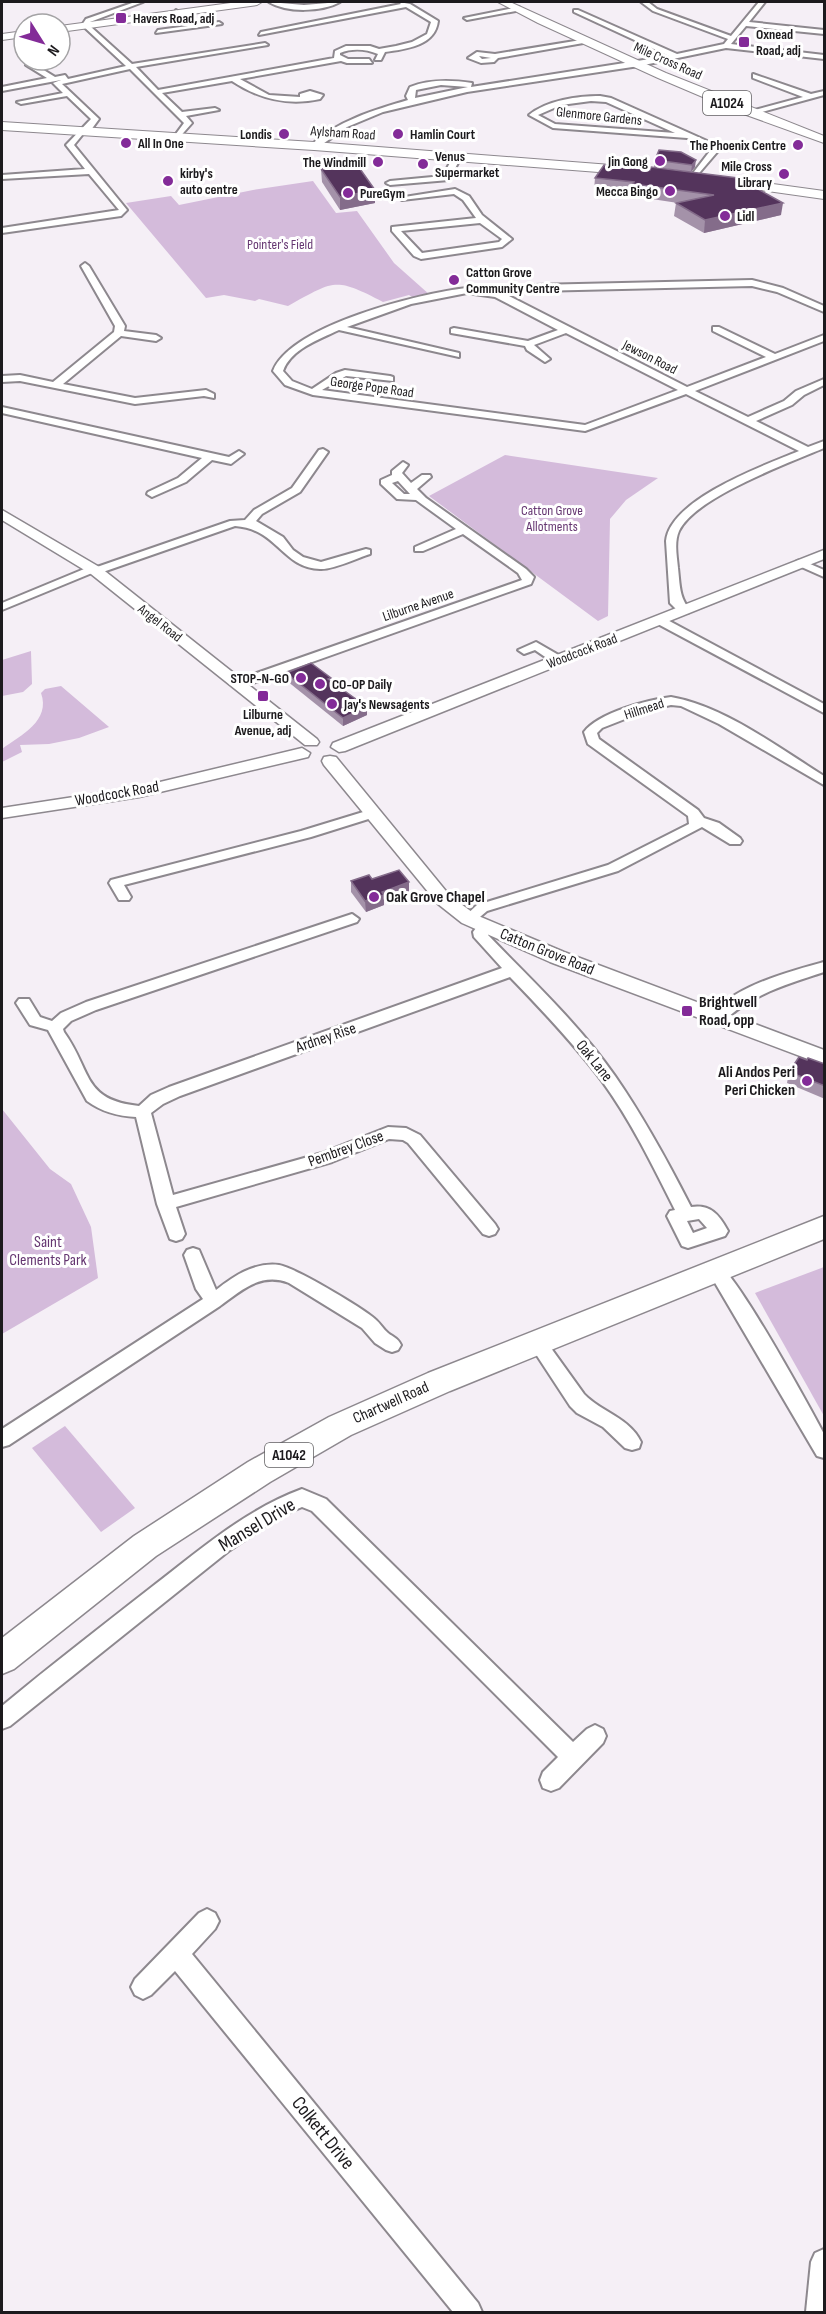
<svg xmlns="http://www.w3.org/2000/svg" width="826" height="2314" font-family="'Sofia Sans Condensed',sans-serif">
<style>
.green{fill:#d4bbdb}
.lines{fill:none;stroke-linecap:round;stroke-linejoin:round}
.minor-casing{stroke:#8d888e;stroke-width:4}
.tertiary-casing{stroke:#8d888e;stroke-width:3}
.primary-casing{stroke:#8d888e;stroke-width:2}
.trunk-casing{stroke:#8d888e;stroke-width:3}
.minor{fill:#fff;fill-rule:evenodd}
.tertiary{fill:#fff;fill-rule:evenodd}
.primary{fill:#fff;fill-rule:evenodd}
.trunk{fill:#fff;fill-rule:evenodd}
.wall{fill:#a492a9}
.shaded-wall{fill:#846c8a}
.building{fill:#54345c;stroke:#846c8a;stroke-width:1.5}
.poi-dot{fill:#832b98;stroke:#fff;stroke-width:2}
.labels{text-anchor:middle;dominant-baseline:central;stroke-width:6;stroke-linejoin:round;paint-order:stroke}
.far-poi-label{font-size:14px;font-weight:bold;fill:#1c1a1d;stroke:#fff;text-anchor:start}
.far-street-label{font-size:14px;fill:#1c1a1d;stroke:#fff}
.far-park-label{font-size:14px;fill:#653671;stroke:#fff}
.shield{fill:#fff;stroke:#605f61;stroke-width:1.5}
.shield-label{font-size:15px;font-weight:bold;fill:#1c1a1d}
.street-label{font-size:16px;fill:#1c1a1d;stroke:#fff}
.poi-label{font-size:16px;font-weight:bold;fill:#1c1a1d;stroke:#fff;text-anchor:start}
.park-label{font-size:16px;fill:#653671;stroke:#fff}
.near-street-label{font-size:20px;fill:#1c1a1d;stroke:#fff}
</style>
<rect width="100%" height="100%" fill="#f5eff6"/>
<g class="green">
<path d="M313 181 336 213 357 211 394 263 430 295 415 299 409 295 383 302C335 277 335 280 288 306L259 299 255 301 224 295 206 298 126 203 171 196 179 205 253 190Z"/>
<polygon points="505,455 658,478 626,500 610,519 608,616 598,621 429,496"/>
<polygon points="31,651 32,684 23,692 2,696 2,660"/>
<path d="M61 686 109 727 79 738 49 744 20 745 22 752 2 762V749C21 735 51 721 41 693L45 689Z"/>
<polygon points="2,1109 50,1169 71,1184 91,1227 98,1278 2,1334"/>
<polygon points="824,1267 824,1416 755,1293"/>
<polygon points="65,1426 135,1508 101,1532 32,1448"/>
</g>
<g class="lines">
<g class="minor-casing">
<g id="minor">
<path d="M135 2H143L90 22 91 27 132 64 265 43 268 45 136 67 158 90 334 58 335 51 346 46H370L379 49 396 46 412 42 427 34 431 22 406 7 259 35 261 32 401 4 399 2 410 4 438 21C435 46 406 49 385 52L381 60H375L378 54C366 49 352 48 340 53V55L348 59H369L372 63H347L341 61 240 79 269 95 300 97V94L310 91 323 95 320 99C288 106 259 99 232 81L162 93 182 112 215 108 219 110 186 116 192 123 177 140 173 138 184 123 130 69 62 84 99 119 88 134H83L74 145 127 210 121 216 2 233V228L119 210 89 174 2 179V175L85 169 66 145 91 119 67 96 21 104 17 102 63 93 53 83 61 80 2 91V87L47 78 26 65 29 61 55 77 65 75 68 79 126 66 82 25 86 19Z"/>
<path d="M269 2 304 5 340 2C322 12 287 13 269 2Z"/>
<path d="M641 2H648L657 9 731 36 759 2H765L749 22 824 30V34L746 26 731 44 824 55V59L726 48 639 66 467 92 383 112 347 127 317 148 310 146C337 121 374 110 408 100L406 96 410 87C430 79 451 80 472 83L471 87 669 56 574 12V10H578L677 54 724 44 728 39 653 11ZM441 85 468 87 415 98 416 90Z"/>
<polygon points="519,7 521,10 467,20 464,18"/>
<polygon points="176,10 195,25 219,22 222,24 156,33 158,30 188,26 174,13"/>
<path d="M587 39 589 42 498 58 494 62 481 63 468 58 477 52 495 54ZM479 56 491 58 482 59Z"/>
<polygon points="753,74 811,94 824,91 824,95 751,115 751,111 803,97 753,78"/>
<path d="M600 96 611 98 716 145 718 151 694 179 690 177 710 151 709 148 687 138 553 128 529 115C547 100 578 96 600 96ZM591 101 606 102 675 133 555 124 538 115 561 105Z"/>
<polygon points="454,155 461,157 449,180 390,185 386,183 390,181 443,176"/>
<path d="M455 189 469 196 482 215 512 239 502 247 421 259 414 256 392 231V227L476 218 463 200 454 194 402 200 398 198ZM480 223 502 239 499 242 422 253 401 231Z"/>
<polygon points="85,263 89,266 125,326 124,331 156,335 161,338 156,341 121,336 63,384 135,398 206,390 214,394 214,398 204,396 135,404 20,381 2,382 2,376 20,375 53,382 114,332 115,326 81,266"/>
<polygon points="752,280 783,288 824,306 824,312 777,292 752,286 535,291 530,288 535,285"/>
<path d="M467 288 490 290 509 296 687 387 766 357 713 331V327H719L775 354 824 335V341L695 391 748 417 784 401 796 391 824 379V385L804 395 792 405 756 421 808 447 824 441V448C789 463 695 497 679 531 674 542 677 557 678 568 680 585 679 597 690 610L688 613H680L670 603 666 541C670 499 765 465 799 451L686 394 585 431 313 395 285 385 273 371C291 325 421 293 467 288ZM467 293 495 297 558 330 528 341 454 328 451 329V333L525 346 527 350 545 362 550 359 534 345 566 333 678 390 585 425 322 390 346 376 393 381V377L390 376 345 370 336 373 312 389 292 381 283 371C291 349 318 340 339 330L459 357V353L347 327 411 304Z"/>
<polygon points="2,407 229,457 239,451 244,454 231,464 212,460 186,482 152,497 147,494 148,492 178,478 202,458 2,413"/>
<path d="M323 449 328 452 300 492 262 514 256 521 283 537 293 550 303 557 321 562 366 549 370 550V554C357 558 333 570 320 569 282 568 278 529 235 526L100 573H92L2 610V603L89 567H97L230 521 245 520 254 510 292 488 319 450Z"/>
<path d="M403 462 408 465 402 473 411 483 422 475H430L431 477 417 489 426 498 526 569 534 577 531 584 242 687H234L232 684 234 681 522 580 518 573 463 534 423 551H415V547L456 529 416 500 397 499 381 484V480L392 475V471ZM398 481 410 494H404L392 483Z"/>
<polygon points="801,560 824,570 824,577 797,565 797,561"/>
<polygon points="660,616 824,704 824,713 656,623 654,620"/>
<polygon points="536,642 562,657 562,663 554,663 535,650 524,654 518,650"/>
<path d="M671 697C724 706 779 748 824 776V785L719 724 681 706 671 705 648 710 602 728 597 733 599 739 698 810 704 818 719 823 740 838 742 841 740 844H730L702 827 618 871 487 911 474 922H464L462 919 477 905 608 865 689 824 688 816 588 744 584 732C598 713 647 700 671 697Z"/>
<polygon points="373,809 378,810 380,813 378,816 311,837 124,885 131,897 129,900 119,900 109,883 111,880 301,831"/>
<path d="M352 914 359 919 357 922 96 1010 71 1021 63 1029 64 1032C92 1071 82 1100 139 1106L151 1095 169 1087 502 968 474 937 473 932 479 924H489L491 927 488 935C531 980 579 1024 615 1076 644 1118 668 1162 691 1207 710 1204 719 1214 728 1231L725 1236 688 1248 682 1246 667 1216 670 1211 675 1210C653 1166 631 1121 602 1081 574 1044 542 1010 510 977L180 1096 163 1104 151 1113 173 1195 322 1153 388 1127 406 1128 420 1135 495 1224 498 1229 495 1234 489 1236 483 1234 408 1143 403 1140 389 1139 332 1162 176 1207 185 1234 182 1239 176 1241 170 1239 157 1204 136 1117C118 1116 102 1112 87 1101L48 1030 30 1025 16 1003 19 999H29L40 1017 52 1021 61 1013 86 1002ZM699 1219 707 1228 693 1233 687 1221Z"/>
<path d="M824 962V972C788 984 751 994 723 1022H713L710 1018C729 987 791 971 824 962Z"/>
<path d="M193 1248 199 1250 216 1290C234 1276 254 1262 279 1265 294 1267 363 1308 375 1319 380 1323 383 1329 388 1333 393 1337 398 1338 401 1345L398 1350 392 1352 386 1350 375 1343 362 1328 289 1283C261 1272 242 1290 220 1306L9 1445 2 1447V1429L203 1299 196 1289 184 1255 187 1250Z"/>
<path d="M717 1264C735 1270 810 1408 824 1434V1458L817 1456 711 1276 708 1271 711 1266Z"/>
<path d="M537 1335 543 1337 584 1394C601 1412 630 1418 641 1442L639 1448 632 1450 625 1448 603 1427 577 1413 570 1406 528 1342 531 1337Z"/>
<path d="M302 1489 326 1499 573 1742 587 1729 595 1725 603 1729 606 1736 603 1743 559 1788 551 1791 543 1788 540 1780 543 1772 558 1757 312 1511 302 1507 279 1517 230 1550 10 1726 2 1729V1706C51 1665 102 1626 153 1586 200 1550 245 1510 302 1489Z"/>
<polygon points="207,1909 215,1913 219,1921 215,1929 192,1954 478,2303 482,2312 453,2312 175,1971 151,1995 143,1999 135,1995 131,1987 135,1979 199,1913"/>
<polygon points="824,2249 824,2312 806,2312 811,2262 815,2253"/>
</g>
</g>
<g class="tertiary-casing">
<g id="tertiary">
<polygon points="2,510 101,568 317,739 319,742 317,745 305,745 91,574 2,520"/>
<polygon points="824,550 824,559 345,751 339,752 331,747 333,743"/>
<polygon points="302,748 310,753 308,757 139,797 2,818 2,808 139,787"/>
<polygon points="330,756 336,757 450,896 476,915 564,952 824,1050 824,1065 550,962 462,923 438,904 324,765 322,761 324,757"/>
</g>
</g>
<g class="primary-casing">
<g id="primary">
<polygon points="238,2 262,2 257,5 60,32 60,26"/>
<polygon points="498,2 510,2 666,73 824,136 824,143 738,112 658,78 538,23"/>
<polygon points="24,31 24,37 2,40 2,34"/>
<polygon points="2,122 314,142 637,167 643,171 637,175 314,150 2,130"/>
<polygon points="715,176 824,191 824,199 711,183 709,180"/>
</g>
</g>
<g class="trunk-casing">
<polygon id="trunk" points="824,1216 824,1239 450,1391 351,1435 270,1482 156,1556 14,1669 2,1674 2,1638 134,1536 248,1462 329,1417 428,1373"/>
</g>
<use href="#minor" class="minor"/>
<use href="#tertiary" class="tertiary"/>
<use href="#primary" class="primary"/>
<use href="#trunk" class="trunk"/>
</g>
<g class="wall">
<polygon points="681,152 695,167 691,172 654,167 655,160"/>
<polygon points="321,169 375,203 340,210 322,182"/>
<polygon points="650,170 781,215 704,233 674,216 676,203 678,203 632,196 632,194 594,190 595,178"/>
<polygon points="286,673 331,682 367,715 343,726 287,681"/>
<polygon points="351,881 409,893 384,901 384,905 366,912 351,892"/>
<polygon points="807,1060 825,1064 825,1099 787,1083 789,1072"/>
</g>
<g class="shaded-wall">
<polygon points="696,160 695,167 691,172 692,165"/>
<polygon points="375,190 375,203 340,210 340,197"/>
<polygon points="783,203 781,215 704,233 705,220"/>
<polygon points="367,707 367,715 343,726 343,718"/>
<polygon points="409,882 409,893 384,901 384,905 366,912 365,901 382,892"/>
</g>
<g class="building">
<polygon points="659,150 681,152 696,160 692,165 655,160"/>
<polygon points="604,165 650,170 651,167 738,178 783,203 705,220 676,203 714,195 633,184 634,182 595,178"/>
<polygon points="358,166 375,190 340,197 321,169"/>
<polygon points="311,663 331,678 328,679 367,707 343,718 286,673"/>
<polygon points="399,870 409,882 382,892 384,895 365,901 351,881 369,875 372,879"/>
<polygon points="799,1057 807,1060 808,1058 825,1064 825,1086 789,1072"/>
</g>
<g class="poi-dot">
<rect x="115" y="12" width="12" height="12" rx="3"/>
<rect x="738" y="36" width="12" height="12" rx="3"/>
<circle cx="284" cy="134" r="6"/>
<circle cx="398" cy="134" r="6"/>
<circle cx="126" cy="143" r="6"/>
<circle cx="798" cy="145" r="6"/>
<circle cx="660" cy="161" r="6"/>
<circle cx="378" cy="162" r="6"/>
<circle cx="423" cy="164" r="6"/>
<circle cx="784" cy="174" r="6"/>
<circle cx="168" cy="181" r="6"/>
<circle cx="670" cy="191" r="6"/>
<circle cx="348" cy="193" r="6"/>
<circle cx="725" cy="216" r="6"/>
<circle cx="454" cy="280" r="6"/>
<circle cx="301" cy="678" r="6"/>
<circle cx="320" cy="684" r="6"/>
<rect x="257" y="690" width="12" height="12" rx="3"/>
<circle cx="332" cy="704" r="6"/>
<circle cx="374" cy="897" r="6"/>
<rect x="681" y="1005" width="12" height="12" rx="3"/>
<circle cx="807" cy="1081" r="6"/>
</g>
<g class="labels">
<g class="far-poi-label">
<text x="133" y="18">Havers Road, adj</text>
<text x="756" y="34">Oxnead<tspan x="756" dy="16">Road, adj</tspan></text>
<text x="272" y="134" text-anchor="end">Londis</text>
<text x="410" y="134">Hamlin Court</text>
<text x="138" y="143">All In One</text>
<text x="786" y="145" text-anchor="end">The Phoenix Centre</text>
<text x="435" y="156">Venus<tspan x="435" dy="16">Supermarket</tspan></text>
<text x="648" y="161" text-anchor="end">Jin Gong</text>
<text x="366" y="162" text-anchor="end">The Windmill</text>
<text x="772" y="166" text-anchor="end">Mile Cross<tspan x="772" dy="16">Library</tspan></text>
<text x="180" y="173">kirby's<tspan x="180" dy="16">auto centre</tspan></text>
<text x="658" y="191" text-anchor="end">Mecca Bingo</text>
<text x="360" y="193">PureGym</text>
<text x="737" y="216">Lidl</text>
<text x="466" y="272">Catton Grove<tspan x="466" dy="16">Community Centre</tspan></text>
<text x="289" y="678" text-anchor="end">STOP-N-GO</text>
<text x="332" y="684">CO-OP Daily</text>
<text x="344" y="704">Jay's Newsagents</text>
<text x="263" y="714" text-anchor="middle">Lilburne<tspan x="263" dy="16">Avenue, adj</tspan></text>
</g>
<g class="far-street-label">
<text transform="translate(668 61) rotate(24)">Mile Cross Road</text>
<text transform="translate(599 116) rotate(6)">Glenmore Gardens</text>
<text transform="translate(343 133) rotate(4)">Aylsham Road</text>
<text transform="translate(650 357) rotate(27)">Jewson Road</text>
<text transform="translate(372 387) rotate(8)">George Pope Road</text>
<text transform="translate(418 605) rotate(-19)">Lilburne Avenue</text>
<text transform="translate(160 623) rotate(38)">Angel Road</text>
<text transform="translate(582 651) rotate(-21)">Woodcock Road</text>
<text transform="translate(644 709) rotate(-18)">Hillmead</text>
</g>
<g class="far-park-label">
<text x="280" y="244">Pointer's Field</text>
<text x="552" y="510">Catton Grove<tspan x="552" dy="16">Allotments</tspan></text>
</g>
<g class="shield">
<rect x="703" y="91" width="48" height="24" rx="4.5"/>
<rect x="265" y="1443" width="48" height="24" rx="4.5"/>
</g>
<g class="shield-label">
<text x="727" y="103">A1024</text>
<text x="289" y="1455">A1042</text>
</g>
<g class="street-label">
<text transform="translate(117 794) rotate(-10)">Woodcock Road</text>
<text transform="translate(547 952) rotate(22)">Catton Grove Road</text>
<text transform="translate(326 1038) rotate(-19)">Ardney Rise</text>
<text transform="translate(594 1061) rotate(51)">Oak Lane</text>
<text transform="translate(346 1149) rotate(-20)">Pembrey Close</text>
<text transform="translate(391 1403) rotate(-24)">Chartwell Road</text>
</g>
<g class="poi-label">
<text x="386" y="897">Oak Grove Chapel</text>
<text x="699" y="1002">Brightwell<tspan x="699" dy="18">Road, opp</tspan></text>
<text x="795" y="1072" text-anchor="end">Ali Andos Peri<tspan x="795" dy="18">Peri Chicken</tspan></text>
</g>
<g class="park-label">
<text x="48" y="1242">Saint<tspan x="48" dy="18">Clements Park</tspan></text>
</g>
<g class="near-street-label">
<text transform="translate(257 1525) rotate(-31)">Mansel Drive</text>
<text transform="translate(323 2133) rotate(51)">Colkett Drive</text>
</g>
</g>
<rect width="826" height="2314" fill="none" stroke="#1c1a1d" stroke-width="6"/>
<g transform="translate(42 42) rotate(127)"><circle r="28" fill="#ffffff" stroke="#a4a3a5" stroke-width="1.5"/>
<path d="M0-4.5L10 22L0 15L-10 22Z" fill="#832b98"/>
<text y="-9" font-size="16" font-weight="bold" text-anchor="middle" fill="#1c1a1d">N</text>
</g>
</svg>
